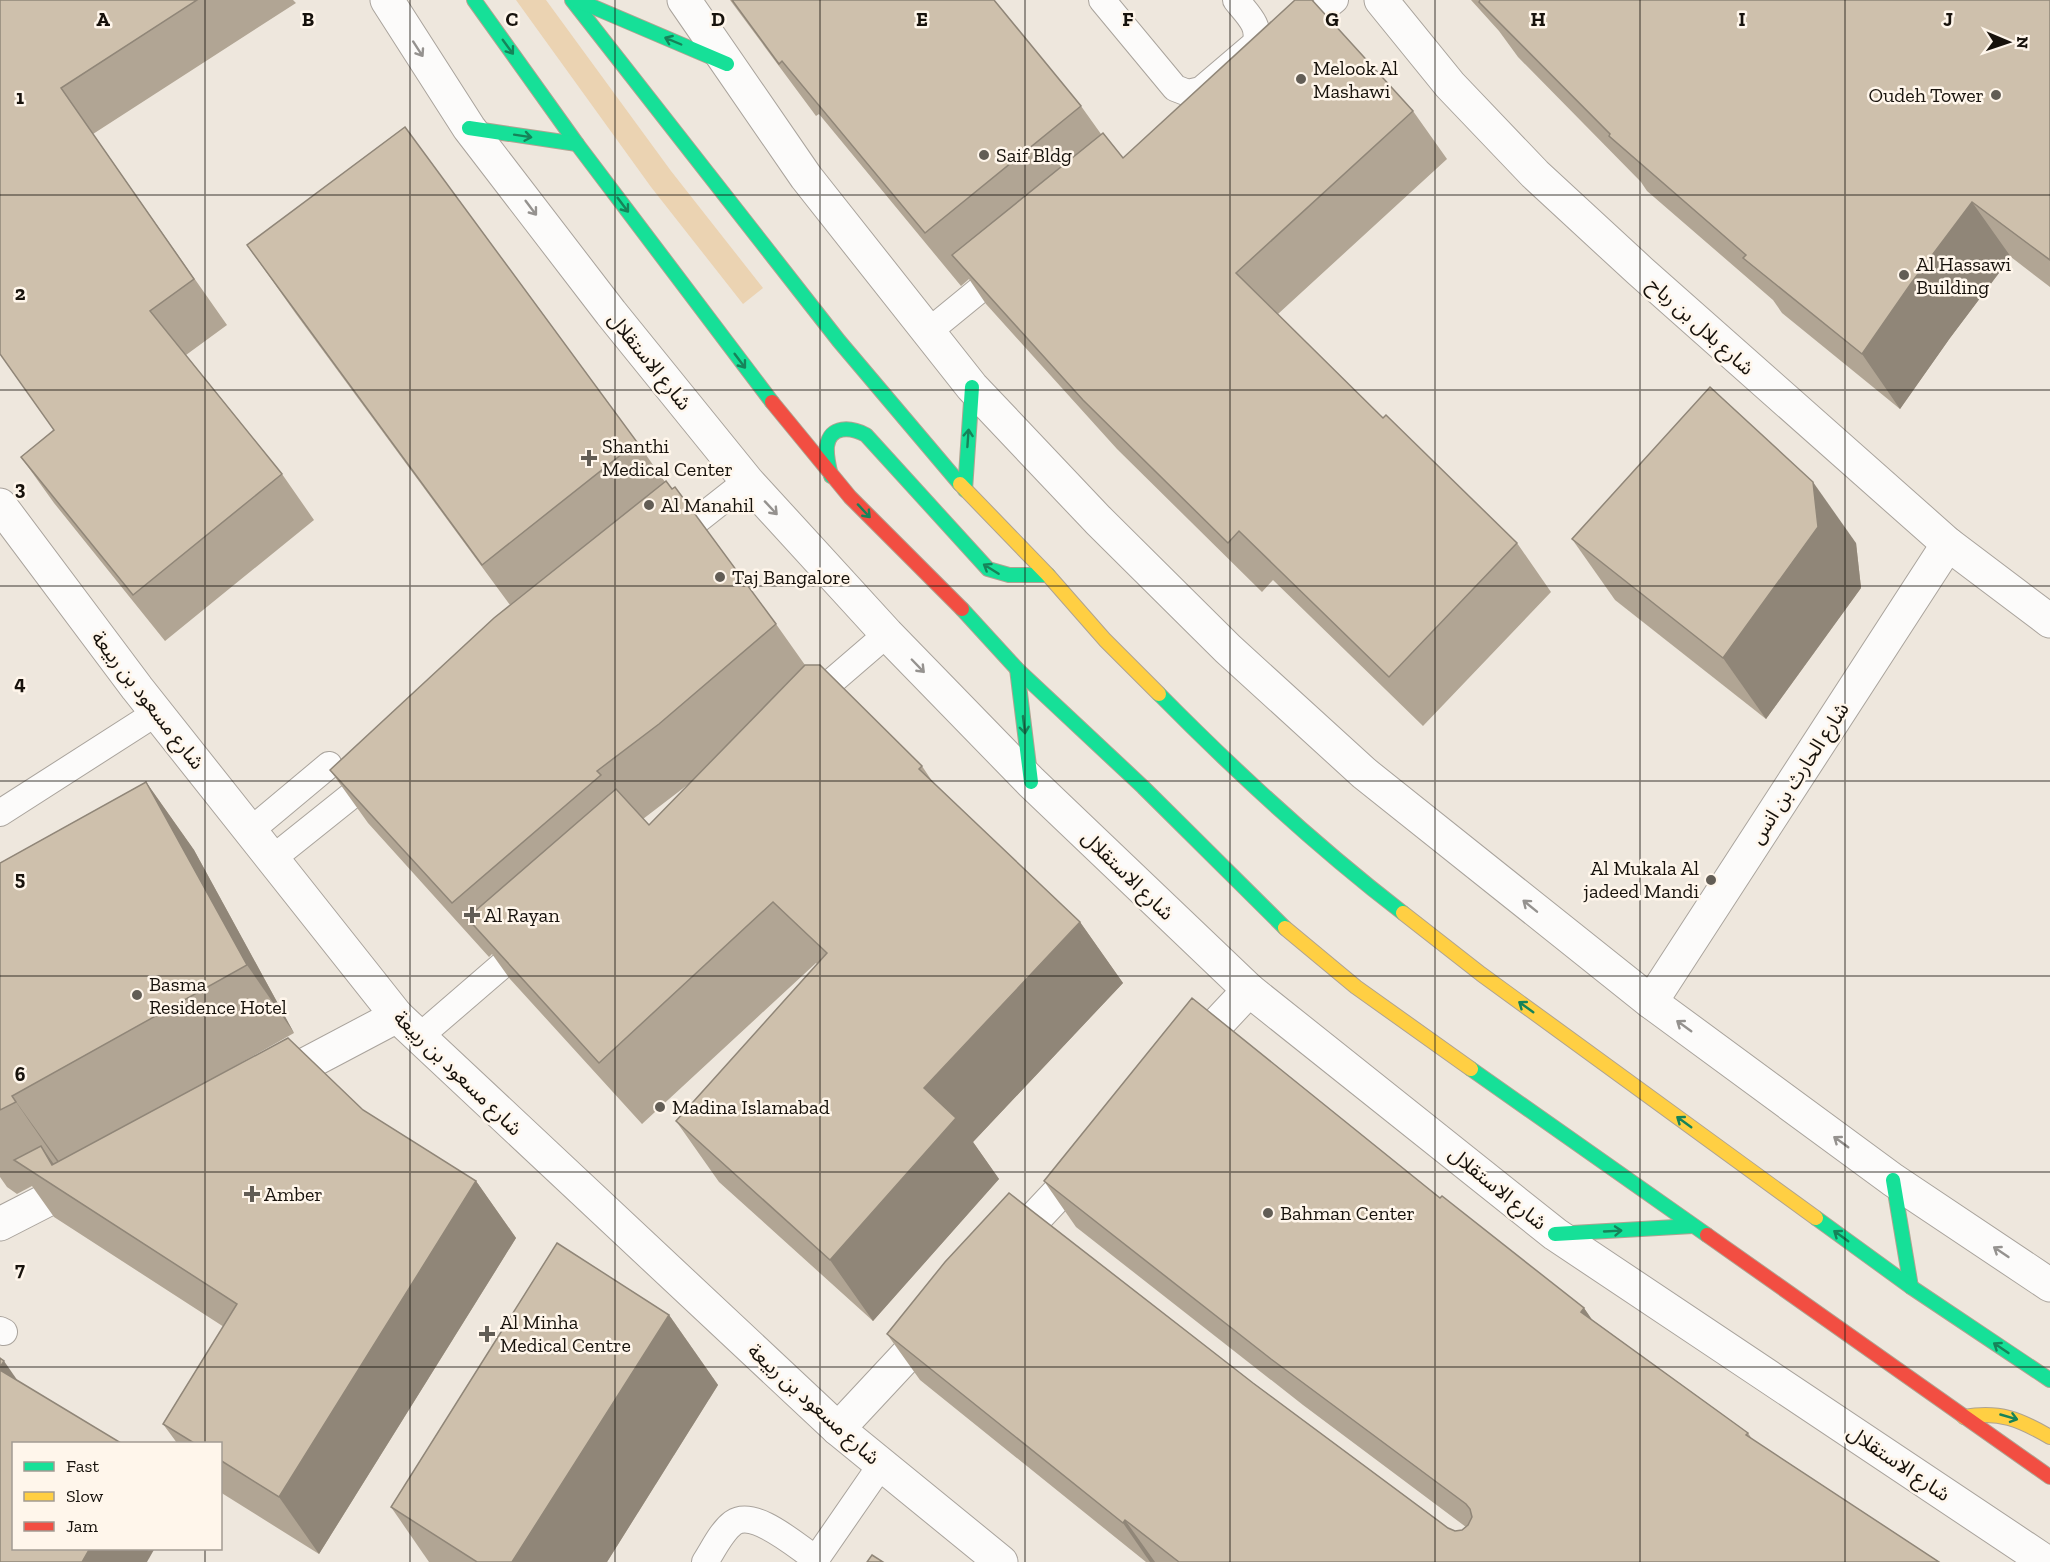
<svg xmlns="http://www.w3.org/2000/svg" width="2050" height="1562" font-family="'Zilla Slab','Noto Sans Arabic',serif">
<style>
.grass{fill:#ebd3b2}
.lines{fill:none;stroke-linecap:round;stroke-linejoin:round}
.lane-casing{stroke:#a9a39c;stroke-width:28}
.street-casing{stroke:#a9a39c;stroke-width:35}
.fast-casing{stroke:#afa391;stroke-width:16}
.slow-casing{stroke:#afa391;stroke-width:16}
.jam-casing{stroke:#afa391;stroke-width:16}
.lane{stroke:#fcfbfa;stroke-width:26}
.street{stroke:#fcfbfa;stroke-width:33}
.fast{stroke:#16e098;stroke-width:14}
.slow{stroke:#ffcf43;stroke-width:14}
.jam{stroke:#f24e42;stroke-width:14}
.wall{fill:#b1a594;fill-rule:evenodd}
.shaded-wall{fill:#908678}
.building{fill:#cec0ac;stroke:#908678;stroke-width:1.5}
.oneway{stroke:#168359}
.oneway2{stroke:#95928f}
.grid{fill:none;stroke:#17120c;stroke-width:1.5;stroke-opacity:0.55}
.poi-dot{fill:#625d55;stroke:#fff6eb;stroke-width:2}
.labels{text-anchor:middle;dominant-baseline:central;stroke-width:5;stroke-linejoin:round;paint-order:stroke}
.poi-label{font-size:20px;fill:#17120c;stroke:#fff6eb;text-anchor:start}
.street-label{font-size:20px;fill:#17120c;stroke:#fff6eb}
.grid-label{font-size:20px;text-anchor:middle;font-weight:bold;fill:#17120c;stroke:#fff6eb;stroke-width:5;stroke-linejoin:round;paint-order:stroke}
</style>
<rect width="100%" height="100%" fill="#eee7dd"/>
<polygon class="grass" points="516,0 546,0 671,171 763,288 743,304 651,187"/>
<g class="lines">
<g class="lane-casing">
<g id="lane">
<path d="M1102 0 1175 88 1188 93 1201 90 1255 44C1262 26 1246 13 1236 0"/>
<polyline points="1296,32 1335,0"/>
<polyline points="928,332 1005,269"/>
<polyline points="671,541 747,481"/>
<polyline points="808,702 887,634"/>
<polyline points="0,813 156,713"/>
<polyline points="250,831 329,765"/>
<polyline points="272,859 377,775"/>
<polyline points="419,1037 528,943"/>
<polyline points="0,1330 4,1332"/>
<path d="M705 1562C713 1550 721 1532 733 1523 755 1508 797 1547 816 1559"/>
<polyline points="814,1562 881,1465"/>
</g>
</g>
<g class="street-casing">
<g id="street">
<polyline points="387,0 469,128 611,313 747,481 887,634 1031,782 1249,990 1555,1234 2046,1562"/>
<polyline points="684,0 806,177 972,387 1098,520 1228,649 1364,773 1651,1002 1893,1180 2050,1285"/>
<polyline points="1381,0 1450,85 1535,174 1640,271 1948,544 2050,621"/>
<polyline points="0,505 137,688 397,1016 838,1429 1001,1562"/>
<polyline points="1651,1002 1948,544"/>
<polyline points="1190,1053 1249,990"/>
<polyline points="274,1081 397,1016"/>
<polyline points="0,1224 82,1182"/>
<polyline points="1007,1248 1085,1165"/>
<polyline points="838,1429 935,1325"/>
</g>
</g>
<g class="fast-casing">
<g id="fast">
<polyline points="474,0 577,144 772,402"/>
<polyline points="572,0 839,341 960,484"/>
<polyline points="577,0 727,64"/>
<polyline points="469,128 577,144"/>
<path d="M831 476C829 467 826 456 827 446 830 425 851 427 866 435L988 569 1009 575H1048"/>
<polyline points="965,490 972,387"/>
<polyline points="962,609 1017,669 1143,787 1285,928"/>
<polyline points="1017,669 1031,782"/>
<path d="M1159 694C1236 772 1316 846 1403 913"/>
<polyline points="1471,1069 1707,1235"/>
<polyline points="1893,1180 1911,1287"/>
<polyline points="1816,1218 1911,1287 2050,1380"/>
<polyline points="1555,1234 1693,1226"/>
</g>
</g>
<g class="slow-casing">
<g id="slow">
<polyline points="960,484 1048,575 1105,640 1159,694"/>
<polyline points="1403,913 1481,974 1816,1218"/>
<polyline points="1285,928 1356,987 1471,1069"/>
<path d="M1964 1417C2000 1411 2019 1419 2050 1437"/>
</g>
</g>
<g class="jam-casing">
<g id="jam">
<polyline points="772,402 850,497 962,609"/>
<polyline points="1707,1235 2050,1477"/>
</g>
</g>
<use href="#lane" class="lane"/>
<use href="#street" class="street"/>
<use href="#fast" class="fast"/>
<use href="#slow" class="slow"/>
<use href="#jam" class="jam"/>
</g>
<g class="wall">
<polygon points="0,0 293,0 296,3 93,134 227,325 186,355 282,474 314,520 165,641 54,503 21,457 54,430"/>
<polygon points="730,0 994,0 1081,106 1101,134 1123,158 1413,111 1447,159 1278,314 1383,418 1517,543 1551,592 1423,726 1273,580 1262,592 1117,449 986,304 969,279 961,286 819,114 816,116"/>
<polygon points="1471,0 2050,0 2050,287 2011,257 1950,338 1900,409 1782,313 1773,300 1647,191 1641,182 1518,57 1499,31"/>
<path d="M247 245 637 442 665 482 776 624 805 665 922 766 934 784 1080 922 1123 983 973 1142 999 1179 873 1321 719 1182 676 1121 817 964 816 963 642 1124 510 979 492 954 489 957 368 823 330 770 510 605 296 314ZM690 783 649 825 643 819Z"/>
<polygon points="1572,539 1856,543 1861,588 1766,719 1615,600"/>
<polygon points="146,782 194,850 294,1033 219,1075 363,1110 476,1181 516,1238 319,1554 220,1492 220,1443 177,1443 163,1424 224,1327 54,1217 32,1186 17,1194 7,1187 0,1177 0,863"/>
<polygon points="1044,1181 1440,1198 1584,1308 1591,1319 1748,1433 1752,1439 1939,1562 1146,1562 920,1380 887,1334 1253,1383 1448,1528 1455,1531 1462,1530 1466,1527 1303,1405 1076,1227"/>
<polygon points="669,1315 718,1385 607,1562 429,1562 391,1507"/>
</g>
<g class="shaded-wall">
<polygon points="1972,202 2011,257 1950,338 1900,409 1862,354 1912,282"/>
<polygon points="1813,482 1856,543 1861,588 1766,719 1723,658"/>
<polygon points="146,782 194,850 294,1033 247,965"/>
<polygon points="1080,922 1123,983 973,1142 999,1179 873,1321 830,1260 924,1088"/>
<polygon points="12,1096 60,1163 63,1170 16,1102"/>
<polygon points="41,1146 82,1204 52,1165"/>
<polygon points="476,1181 516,1238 319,1554 279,1497"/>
<polygon points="1584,1308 1616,1354 1581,1312"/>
<polygon points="669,1315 718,1385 607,1562 512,1562"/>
<polygon points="4,1361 38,1410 0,1371 0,1367"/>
<polygon points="1125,1520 1155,1562 1150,1562 1123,1523"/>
<polygon points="90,1548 155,1548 147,1562 82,1562"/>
</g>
<g class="building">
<polygon points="0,0 197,0 61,88 194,279 150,311 282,474 133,595 21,457 54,430 0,354"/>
<polygon points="732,0 994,0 1081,106 925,233 782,61 779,64"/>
<polygon points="1295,0 1312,0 1413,111 1236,273 1383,418 1386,415 1517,543 1389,677 1239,531 1228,543 1083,400 952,255 1103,133 1123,158"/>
<polygon points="1480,0 2050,0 2050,260 1972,202 1912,282 1862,354 1743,258 1746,255 1609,136 1610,134 1479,2"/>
<polygon points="405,127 637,442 482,565 247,245"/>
<polygon points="1710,387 1813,482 1818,527 1723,658 1572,539"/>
<polygon points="666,481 672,489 675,487 776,624 659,724 597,771 601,775 452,903 330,770 494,618"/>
<polygon points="805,665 820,665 922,766 919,769 1080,922 924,1088 956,1118 830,1260 676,1121 827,953 773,902 599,1063 467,918 616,789 649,825"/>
<polygon points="146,782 247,965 12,1096 16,1102 0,1110 0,863"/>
<polygon points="1192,998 1440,1198 1442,1196 1584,1308 1581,1312 1748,1433 1746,1435 1939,1562 1179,1562 1125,1520 1123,1523 887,1334 945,1262 1009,1193 1253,1383 1448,1528 1455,1531 1462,1530 1468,1525 1472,1517 1470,1509 1466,1504 1271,1359 1044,1181"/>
<polygon points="288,1038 363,1110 476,1181 279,1497 220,1460 220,1443 194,1443 163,1424 237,1304 14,1160 41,1146 52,1165"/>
<polygon points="557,1243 669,1315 512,1562 477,1562 391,1507"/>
<polygon points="0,1358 4,1361 0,1367"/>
<polygon points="0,1370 121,1443 14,1443 14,1548 90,1548 82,1562 0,1562"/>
<polygon points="872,1555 883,1562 867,1562"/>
</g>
<defs><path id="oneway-shaft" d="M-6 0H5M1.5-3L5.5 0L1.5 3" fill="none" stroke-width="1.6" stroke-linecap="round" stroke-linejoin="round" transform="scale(1.5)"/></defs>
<g class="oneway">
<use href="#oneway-shaft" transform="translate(673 41) rotate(-157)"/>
<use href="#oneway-shaft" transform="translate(508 47) rotate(54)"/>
<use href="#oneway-shaft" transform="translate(523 136) rotate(9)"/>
<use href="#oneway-shaft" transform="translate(623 205) rotate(53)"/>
<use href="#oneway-shaft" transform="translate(740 361) rotate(53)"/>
<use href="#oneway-shaft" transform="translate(968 438) rotate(-86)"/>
<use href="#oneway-shaft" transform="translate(864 511) rotate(47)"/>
<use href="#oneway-shaft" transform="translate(991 569) rotate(-148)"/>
<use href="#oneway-shaft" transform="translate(1024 725) rotate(83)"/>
<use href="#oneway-shaft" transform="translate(1526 1007) rotate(-144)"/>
<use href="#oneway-shaft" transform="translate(1684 1122) rotate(-144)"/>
<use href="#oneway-shaft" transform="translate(1613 1231) rotate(-3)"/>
<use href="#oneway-shaft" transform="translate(1841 1236) rotate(-144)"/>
<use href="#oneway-shaft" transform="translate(2001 1348) rotate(-146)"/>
<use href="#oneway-shaft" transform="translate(2009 1417) rotate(16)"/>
</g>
<g class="oneway2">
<use href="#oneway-shaft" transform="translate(418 49) rotate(57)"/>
<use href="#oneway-shaft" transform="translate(531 208) rotate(53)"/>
<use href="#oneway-shaft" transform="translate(771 508) rotate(47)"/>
<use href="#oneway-shaft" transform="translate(918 666) rotate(46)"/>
<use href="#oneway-shaft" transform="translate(1530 906) rotate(-141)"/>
<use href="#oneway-shaft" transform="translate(1684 1026) rotate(-144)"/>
<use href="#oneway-shaft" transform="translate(1841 1142) rotate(-144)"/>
<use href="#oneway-shaft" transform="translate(2001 1252) rotate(-146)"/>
</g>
<path class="grid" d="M205 0V1444M410 0V1562M615 0V1562M820 0V1562M1025 0V1562M1230 0V1562M1435 0V1562M1640 0V1562M1845 0V1562M0 195H2050M0 390H2050M0 586H2050M0 781H2050M0 976H2050M0 1172H2050M0 1367H2050M205 1548V1562"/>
<g class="poi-dot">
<circle cx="1301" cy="79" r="6"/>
<circle cx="1996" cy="95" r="6"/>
<circle cx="984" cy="155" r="6"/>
<circle cx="1904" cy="275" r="6"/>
<path d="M586 449h6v6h6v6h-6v6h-6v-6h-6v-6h6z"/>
<circle cx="649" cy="505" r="6"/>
<circle cx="720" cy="577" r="6"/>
<circle cx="1711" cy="880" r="6"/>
<path d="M469 906h6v6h6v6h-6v6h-6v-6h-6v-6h6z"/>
<circle cx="137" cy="995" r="6"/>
<circle cx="660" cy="1107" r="6"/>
<path d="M249 1185h6v6h6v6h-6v6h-6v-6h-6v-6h6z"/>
<circle cx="1268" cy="1213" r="6"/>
<path d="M484 1325h6v6h6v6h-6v6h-6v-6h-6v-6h6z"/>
</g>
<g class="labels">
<g class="poi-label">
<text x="1313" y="68">Melook Al<tspan x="1313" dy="23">Mashawi</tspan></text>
<text x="1984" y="95" text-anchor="end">Oudeh Tower</text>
<text x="996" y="155">Saif Bldg</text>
<text x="1916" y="264">Al Hassawi<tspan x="1916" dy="23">Building</tspan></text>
<text x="602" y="446">Shanthi<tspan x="602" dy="23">Medical Center</tspan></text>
<text x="661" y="505">Al Manahil</text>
<text x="732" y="577">Taj Bangalore</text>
<text x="1699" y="868" text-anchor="end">Al Mukala Al<tspan x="1699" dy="23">jadeed Mandi</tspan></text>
<text x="484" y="915">Al Rayan</text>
<text x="149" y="984">Basma<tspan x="149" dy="23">Residence Hotel</tspan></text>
<text x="672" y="1107">Madina Islamabad</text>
<text x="264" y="1194">Amber</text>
<text x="1280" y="1213">Bahman Center</text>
<text x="500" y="1322">Al Minha<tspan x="500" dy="23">Medical Centre</tspan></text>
</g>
<g class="street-label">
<text transform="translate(1701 326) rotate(42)">شارع بلال بن رباح</text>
<text transform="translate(650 361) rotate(51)">شارع الاستقلال</text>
<text transform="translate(148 700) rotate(52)">شارع مسعود بن ربيعة</text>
<text transform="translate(1799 773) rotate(-57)">شارع الحارث بن انس</text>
<text transform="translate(1128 875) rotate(44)">شارع الاستقلال</text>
<text transform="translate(458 1073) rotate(44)">شارع مسعود بن ربيعة</text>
<text transform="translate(1498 1188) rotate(39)">شارع الاستقلال</text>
<text transform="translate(814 1404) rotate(42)">شارع مسعود بن ربيعة</text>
<text transform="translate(1899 1463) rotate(34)">شارع الاستقلال</text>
</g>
</g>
<g class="grid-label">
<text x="103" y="26">A</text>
<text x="308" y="26">B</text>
<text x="512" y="26">C</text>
<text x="718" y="26">D</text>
<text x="922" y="26">E</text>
<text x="1128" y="26">F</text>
<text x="1332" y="26">G</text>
<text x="1538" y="26">H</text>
<text x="1742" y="26">I</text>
<text x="1948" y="26">J</text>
<text x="20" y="104">1</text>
<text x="20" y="300">2</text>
<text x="20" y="495">3</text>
<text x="20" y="690">4</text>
<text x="20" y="885">5</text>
<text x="20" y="1081">6</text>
<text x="20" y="1276">7</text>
</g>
<rect x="12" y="1442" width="210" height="108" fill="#fff6eb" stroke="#a29b92" stroke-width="1.5"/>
<rect x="24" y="1462" width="30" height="9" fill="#16e098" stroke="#a29b92" stroke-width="1.5"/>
<text x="66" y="1472" font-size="18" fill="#17120c">Fast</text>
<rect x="24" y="1492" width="30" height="9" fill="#ffcf43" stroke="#a29b92" stroke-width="1.5"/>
<text x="66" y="1502" font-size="18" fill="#17120c">Slow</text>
<rect x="24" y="1522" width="30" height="9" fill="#f24e42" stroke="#a29b92" stroke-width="1.5"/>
<text x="66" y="1532" font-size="18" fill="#17120c">Jam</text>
<g transform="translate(2008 42) rotate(92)" stroke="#fff6eb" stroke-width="4.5" paint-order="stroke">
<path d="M0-4.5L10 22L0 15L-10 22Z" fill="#17120c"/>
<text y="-9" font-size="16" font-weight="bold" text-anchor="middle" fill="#17120c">N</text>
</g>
</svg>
